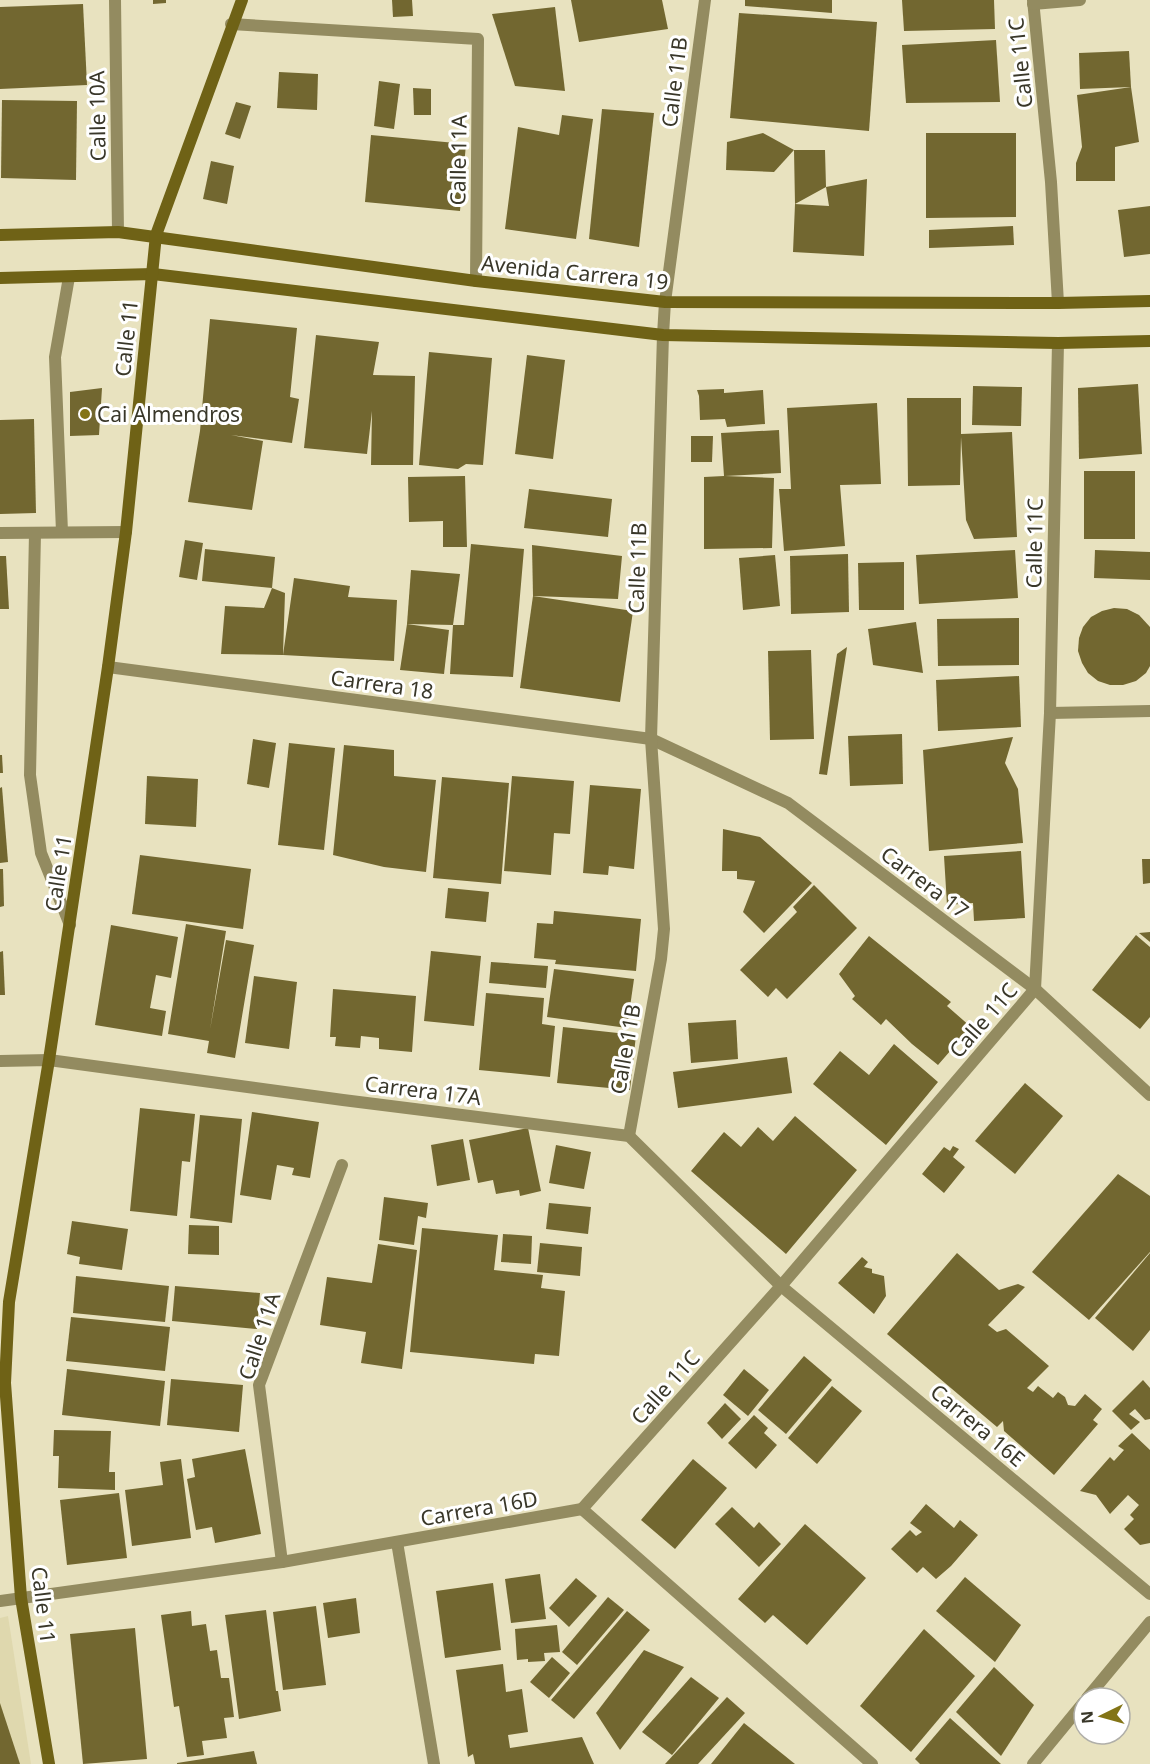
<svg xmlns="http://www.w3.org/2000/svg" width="1150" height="1764" font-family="'Noto Sans',sans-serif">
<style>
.built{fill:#dfd8ae}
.building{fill:#726730}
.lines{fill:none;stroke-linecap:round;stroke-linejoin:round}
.street{stroke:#938b60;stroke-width:12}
.secondary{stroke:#6f6216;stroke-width:12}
.poi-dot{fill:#837416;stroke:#fff;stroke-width:2}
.labels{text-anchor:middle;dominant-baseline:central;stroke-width:6;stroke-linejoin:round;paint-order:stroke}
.street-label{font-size:21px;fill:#393729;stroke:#fff}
.poi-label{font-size:21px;fill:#393729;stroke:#fff;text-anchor:start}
</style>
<rect width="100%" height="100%" fill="#e8e2bf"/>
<polygon class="built" points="8,1616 31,1764 0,1764 0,1618"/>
<g class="building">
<polygon points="153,0 166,0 166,3 153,4"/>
<polygon points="392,0 412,0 413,16 393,17"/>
<polygon points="571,0 662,0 668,29 579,42"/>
<polygon points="745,0 832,0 832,13 745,6"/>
<polygon points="902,0 994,0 995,29 904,31"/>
<polygon points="83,4 87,85 0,89 0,7"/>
<polygon points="555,7 565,91 515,86 492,14"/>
<polygon points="739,13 877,22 869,131 730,118"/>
<polygon points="996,40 1000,102 906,103 902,45"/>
<polygon points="1129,51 1131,87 1080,89 1079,53"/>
<polygon points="279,72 318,74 317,110 277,108"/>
<polygon points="379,81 400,84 394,129 374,126"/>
<polygon points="1131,87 1139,142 1115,147 1115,181 1076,181 1076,163 1082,147 1077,95"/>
<polygon points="413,88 431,89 431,115 414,115"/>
<polygon points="2,100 77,101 76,180 1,178"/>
<polygon points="236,102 251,106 240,139 225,134"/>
<polygon points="602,109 654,113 639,247 589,239"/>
<polygon points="562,115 593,119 576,239 505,229 518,127 559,135"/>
<polygon points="763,133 794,150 774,172 726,170 727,142"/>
<polygon points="926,133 1016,133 1016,217 926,218"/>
<polygon points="371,135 466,144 460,211 365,202"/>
<polygon points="794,150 825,150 826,187 867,179 864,256 793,252 795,204 829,206 826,187 795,204"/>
<polygon points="211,161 234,166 227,204 203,199"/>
<polygon points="1150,206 1150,254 1124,257 1118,210"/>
<polygon points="1013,226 1014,245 929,248 929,230"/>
<polygon points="210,319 297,328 290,397 299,399 292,443 231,435 263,441 252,510 188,502 200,431"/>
<polygon points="316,335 379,342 373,375 415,376 413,465 371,465 372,411 367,454 304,448"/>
<polygon points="429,352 492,358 483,465 466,464 458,469 419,465"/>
<polygon points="527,355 565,360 553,459 515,454"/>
<polygon points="1138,384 1142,454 1079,459 1078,388"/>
<polygon points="973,386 1022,387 1021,426 972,425"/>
<polygon points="102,388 99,435 70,436 70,392"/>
<polygon points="724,389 724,393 763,390 765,424 727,427 725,419 700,420 699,396 697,390"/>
<polygon points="907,398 961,398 961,434 1012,432 1017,537 974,539 966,520 961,437 960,485 908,486"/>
<polygon points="877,403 881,484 840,485 845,546 784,551 779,489 791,489 787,408"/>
<polygon points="34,419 36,513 0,514 0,420"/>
<polygon points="779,430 781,473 725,476 774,478 772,548 704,549 704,477 724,476 721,433"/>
<polygon points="691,436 713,436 712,462 691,462"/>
<rect x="1084" y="471" width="51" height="68"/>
<polygon points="465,476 467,547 443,547 443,521 409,522 408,477"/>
<polygon points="529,489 612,499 608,537 524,528"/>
<polygon points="185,540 203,543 197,580 179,577"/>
<polygon points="471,544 524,549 513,677 450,674 453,625 464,625"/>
<polygon points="532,545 622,556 618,599 533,596"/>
<polygon points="205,549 275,557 272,588 202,581"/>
<polygon points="1015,550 1018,598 919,604 916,555"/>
<polygon points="1095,550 1150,552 1150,580 1094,578"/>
<polygon points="848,554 849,612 791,614 790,556"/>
<polygon points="775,555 780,606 743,610 739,558"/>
<polygon points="0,556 6,556 9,609 0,609"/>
<polygon points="904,562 904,610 859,610 858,563"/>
<polygon points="411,570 460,574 453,625 407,624"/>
<polygon points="294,578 350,586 348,597 397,600 394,661 283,655"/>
<polygon points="272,588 285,593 283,655 221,654 225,606 264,608"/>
<polygon points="533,596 633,611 620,702 520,688"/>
<polygon points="1114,608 1127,609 1139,615 1150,627 1150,666 1146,673 1136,681 1123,685 1110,685 1098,681 1088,673 1082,663 1078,651 1079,638 1083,627 1091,617 1102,611"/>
<polygon points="1019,618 1019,665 938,666 937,619"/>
<polygon points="916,622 923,673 873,665 868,629"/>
<polygon points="407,624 449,630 444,674 400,670"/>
<polygon points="847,647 827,775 819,774 837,654"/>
<polygon points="811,650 814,739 770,740 768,651"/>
<polygon points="1019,676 1021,727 938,731 936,680"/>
<polygon points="902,734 903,784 850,786 848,736"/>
<polygon points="1013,737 1005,763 1018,789 1023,843 929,851 923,750"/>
<polygon points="253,739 276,743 269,788 247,784"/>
<polygon points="289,743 335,748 324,850 278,845"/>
<polygon points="344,745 394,750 394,776 436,780 426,872 384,867 333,855"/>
<polygon points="0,755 2,755 3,773 0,773"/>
<polygon points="147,776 198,779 196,827 145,824"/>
<polygon points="512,776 574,781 570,834 554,833 551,875 504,871"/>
<polygon points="442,777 509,783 501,884 433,878"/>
<polygon points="590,785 641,789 634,869 609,866 608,875 583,873"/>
<polygon points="2,787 8,862 0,863 0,788"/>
<polygon points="723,829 760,837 812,883 764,933 743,912 755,881 737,879 737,871 722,871"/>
<polygon points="1021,851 1025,918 974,921 973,903 947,905 944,856"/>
<polygon points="140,855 251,869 243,929 132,914"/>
<polygon points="1142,859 1150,859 1150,883 1143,884"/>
<polygon points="0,869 3,869 4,906 0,907"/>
<polygon points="814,885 857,928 787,999 776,988 768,997 740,970 797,912 793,907"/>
<polygon points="448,888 489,892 486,922 445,918"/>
<polygon points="554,911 641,919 636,971 555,964 556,960 534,958 537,923 553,924"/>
<polygon points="186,924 226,931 210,1030 226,940 254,945 235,1058 207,1053 209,1041 168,1034"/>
<polygon points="111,925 178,937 171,978 156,975 150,1008 166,1011 162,1036 95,1025"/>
<polygon points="1150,932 1150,942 1139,933"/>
<polygon points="1136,935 1150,947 1150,1017 1140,1029 1092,990"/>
<polygon points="869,936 951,1002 947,1006 971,1027 938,1065 912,1044 886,1019 881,1025 852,999 855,996 839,974"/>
<polygon points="3,951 5,995 0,995 0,952"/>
<polygon points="431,951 481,956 474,1026 424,1021"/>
<polygon points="491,962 548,966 546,988 489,983"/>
<polygon points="554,969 634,979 627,1028 547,1017"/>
<polygon points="254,976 297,982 289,1049 245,1043"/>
<polygon points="333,989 416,996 412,1052 379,1049 379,1038 361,1036 360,1048 335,1046 336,1037 330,1037"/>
<polygon points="486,993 544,998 542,1024 555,1026 550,1077 479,1070"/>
<polygon points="736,1020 738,1059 691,1063 688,1023"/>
<polygon points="563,1027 636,1035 630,1090 557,1083"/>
<polygon points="894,1044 938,1082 886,1145 813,1084 840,1051 869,1075"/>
<polygon points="787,1057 792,1093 678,1108 673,1072"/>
<polygon points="1025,1083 1063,1116 1015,1174 975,1141"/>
<polygon points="140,1108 195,1114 190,1162 182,1161 177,1216 130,1211"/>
<polygon points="252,1112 319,1122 310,1178 292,1175 294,1168 277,1165 271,1200 240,1195"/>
<polygon points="200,1115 242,1119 232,1223 190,1218"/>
<polygon points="795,1116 857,1170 786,1254 691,1171 724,1132 741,1147 758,1127 773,1141"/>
<polygon points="528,1128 541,1191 520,1196 519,1190 496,1194 493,1180 478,1183 469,1140"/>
<polygon points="463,1139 470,1180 437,1186 431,1145"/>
<polygon points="556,1145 591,1152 584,1189 549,1183"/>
<polygon points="953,1146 959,1149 953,1157 965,1167 944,1193 922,1174 944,1147 950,1151"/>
<polygon points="1118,1174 1150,1196 1150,1252 1089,1320 1032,1272"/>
<polygon points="384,1197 428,1203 426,1218 418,1216 414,1245 379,1240"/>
<polygon points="549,1203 591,1207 588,1234 546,1229"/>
<polygon points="72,1221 128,1229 122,1270 79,1264 80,1257 67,1254"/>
<polygon points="189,1225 219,1226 219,1255 188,1254"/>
<polygon points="422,1228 498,1235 494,1270 543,1275 541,1288 565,1291 559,1356 535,1354 534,1364 410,1352"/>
<polygon points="503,1234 532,1236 531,1264 501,1262"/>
<polygon points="540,1243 582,1247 580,1276 537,1272"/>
<polygon points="378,1244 417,1250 402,1369 361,1363 366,1332 320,1325 327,1277 372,1283"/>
<polygon points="957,1253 999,1290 1018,1284 1025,1287 988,1325 997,1332 1006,1329 1049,1366 1027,1388 1033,1392 1038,1386 1053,1398 1058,1392 1065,1397 1068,1405 1075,1406 1085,1394 1102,1409 1093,1420 1098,1424 1054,1475 1004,1431 1003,1421 997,1427 887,1334"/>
<polygon points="1150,1253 1150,1330 1133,1351 1095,1318"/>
<polygon points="862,1257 868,1262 864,1267 872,1269 872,1273 884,1276 886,1296 874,1314 838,1283"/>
<polygon points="76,1276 169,1286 165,1322 73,1313"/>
<polygon points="175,1286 260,1293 257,1329 172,1321"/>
<polygon points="71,1317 170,1327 165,1371 66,1361"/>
<polygon points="804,1356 832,1380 786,1434 758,1410"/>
<polygon points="67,1369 165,1381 160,1426 62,1415"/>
<polygon points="744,1369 769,1390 748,1416 723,1395"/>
<polygon points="171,1379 243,1385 239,1432 167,1425"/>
<polygon points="1143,1380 1150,1388 1150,1419 1145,1420 1135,1409 1129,1414 1140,1422 1131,1430 1112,1411"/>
<polygon points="832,1386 862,1411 817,1464 788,1438"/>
<polygon points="725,1403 741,1419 722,1439 707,1423"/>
<polygon points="754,1415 768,1428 764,1433 777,1445 756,1469 728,1443"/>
<polygon points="54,1430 111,1431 109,1472 115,1472 115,1490 58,1488 59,1456 53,1456"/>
<polygon points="1132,1433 1150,1450 1150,1543 1140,1545 1124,1529 1134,1519 1130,1515 1139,1505 1128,1495 1110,1514 1096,1495 1080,1491 1110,1457 1114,1461 1124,1450 1118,1446"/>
<polygon points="245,1449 261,1534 215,1543 212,1527 196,1530 187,1479 195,1477 192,1459"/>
<polygon points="181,1459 191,1538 132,1546 125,1490 163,1485 160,1462"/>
<polygon points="693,1459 727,1488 675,1549 641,1520"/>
<polygon points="119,1493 127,1558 67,1565 60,1500"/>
<polygon points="926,1504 954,1528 960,1520 978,1535 951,1566 936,1579 923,1567 917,1573 891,1549 910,1530 916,1536 922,1532 910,1523"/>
<polygon points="732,1507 754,1528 759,1522 781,1544 759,1567 715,1524"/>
<polygon points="805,1524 866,1578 807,1645 773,1615 765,1623 738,1599"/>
<polygon points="540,1574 546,1619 511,1623 505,1579"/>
<polygon points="965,1577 1021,1625 995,1662 936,1611"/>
<polygon points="576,1578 597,1596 569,1627 549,1608"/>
<polygon points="493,1583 501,1650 445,1658 436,1591"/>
<polygon points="608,1597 624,1610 577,1665 562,1652"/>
<polygon points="356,1598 360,1633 328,1638 323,1603"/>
<polygon points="316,1606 326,1685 283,1690 273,1612"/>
<polygon points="266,1610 276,1691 278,1691 281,1711 239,1719 225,1615"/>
<polygon points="191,1611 192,1626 206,1624 210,1651 217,1650 221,1678 229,1678 234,1717 224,1718 227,1738 202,1741 204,1755 187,1757 179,1706 174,1707 161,1615"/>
<polygon points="627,1611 650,1630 574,1719 551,1700"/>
<polygon points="557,1625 560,1652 544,1653 545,1661 528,1662 528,1659 517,1660 515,1629"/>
<polygon points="135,1628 147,1759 83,1764 70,1634"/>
<polygon points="924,1629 975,1676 911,1752 860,1706"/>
<polygon points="644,1650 684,1667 620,1750 596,1713"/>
<polygon points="552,1657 570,1673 549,1698 530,1682"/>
<polygon points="503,1664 506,1692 522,1689 528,1732 508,1735 510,1748 582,1737 594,1764 475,1764 473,1754 468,1757 456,1670"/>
<polygon points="994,1667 1034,1705 1001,1756 956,1712"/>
<polygon points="691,1677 719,1698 672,1755 642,1732"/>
<polygon points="727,1697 745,1713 698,1764 665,1764"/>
<polygon points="0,1703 20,1764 0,1764"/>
<polygon points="950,1718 1001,1764 920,1764 915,1759"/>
<polygon points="744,1723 795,1764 711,1764"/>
<polygon points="254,1751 257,1764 177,1764 177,1763"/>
</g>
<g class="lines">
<g class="street">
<polyline points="115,0 118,232"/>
<polyline points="1033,0 1051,182 1058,303"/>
<polyline points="1033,4 1080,0"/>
<polyline points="231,24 478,39 476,281"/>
<polyline points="62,532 55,357 69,277"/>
<polyline points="0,533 126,532"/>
<polyline points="35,533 30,775 41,853 70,925"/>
<polyline points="108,667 651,739 788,803 1035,989 1150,1095"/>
<polyline points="1050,713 1150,711"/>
<polyline points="0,1061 49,1060 343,1100 629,1136 781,1286 1150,1594"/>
<polyline points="629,1136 661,959 664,929 651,739 663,335 665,302 705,0"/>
<polyline points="582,1509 781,1286 1035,989 1050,713 1058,343"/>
<polyline points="582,1509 872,1764"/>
<polyline points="397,1542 434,1764"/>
<polyline points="282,1562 259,1385 342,1165"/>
<polyline points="0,1601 282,1562 582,1509"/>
<polyline points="1087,1698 1150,1622"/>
<polyline points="1033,1764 1084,1702"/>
</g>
<g class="secondary">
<polyline points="0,235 118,232 476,281 665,302 1058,303 1150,301"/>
<polyline points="0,278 153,274 663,335 1058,343 1150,341"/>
<polyline points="49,1764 21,1598 5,1383 9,1302 49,1060 108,667 126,532 156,235 242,0"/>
</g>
</g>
<circle class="poi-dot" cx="85" cy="414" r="6"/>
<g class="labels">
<g class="street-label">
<text transform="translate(1020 63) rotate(-96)">Calle 11C</text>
<text transform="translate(674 82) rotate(-83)">Calle 11B</text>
<text transform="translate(97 116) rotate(-91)">Calle 10A</text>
<text transform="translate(458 160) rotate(-89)">Calle 11A</text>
<text transform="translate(575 272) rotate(6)">Avenida Carrera 19</text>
<text transform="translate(126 338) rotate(-84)">Calle 11</text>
<text transform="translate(1034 543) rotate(-89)">Calle 11C</text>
<text transform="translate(637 568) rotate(-88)">Calle 11B</text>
<text transform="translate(382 684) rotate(8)">Carrera 18</text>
<text transform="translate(58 873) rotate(-81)">Calle 11</text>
<text transform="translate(925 882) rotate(37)">Carrera 17</text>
<text transform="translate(983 1020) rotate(-49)">Calle 11C</text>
<text transform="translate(625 1049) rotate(-80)">Calle 11B</text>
<text transform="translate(423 1090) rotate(7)">Carrera 17A</text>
<text transform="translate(259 1336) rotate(-72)">Calle 11A</text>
<text transform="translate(665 1387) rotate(-48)">Calle 11C</text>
<text transform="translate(978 1425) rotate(40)">Carrera 16E</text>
<text transform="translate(479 1508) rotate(-10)">Carrera 16D</text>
<text transform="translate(44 1605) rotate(83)">Calle 11</text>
</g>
<g class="poi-label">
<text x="97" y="414">Cai Almendros</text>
</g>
</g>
<g transform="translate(1102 1716) rotate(265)"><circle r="28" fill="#ffffff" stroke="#b0afa9" stroke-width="1.5"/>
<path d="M0-4.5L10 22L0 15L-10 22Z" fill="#837416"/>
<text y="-9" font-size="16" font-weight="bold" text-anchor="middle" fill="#393729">N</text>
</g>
</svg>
